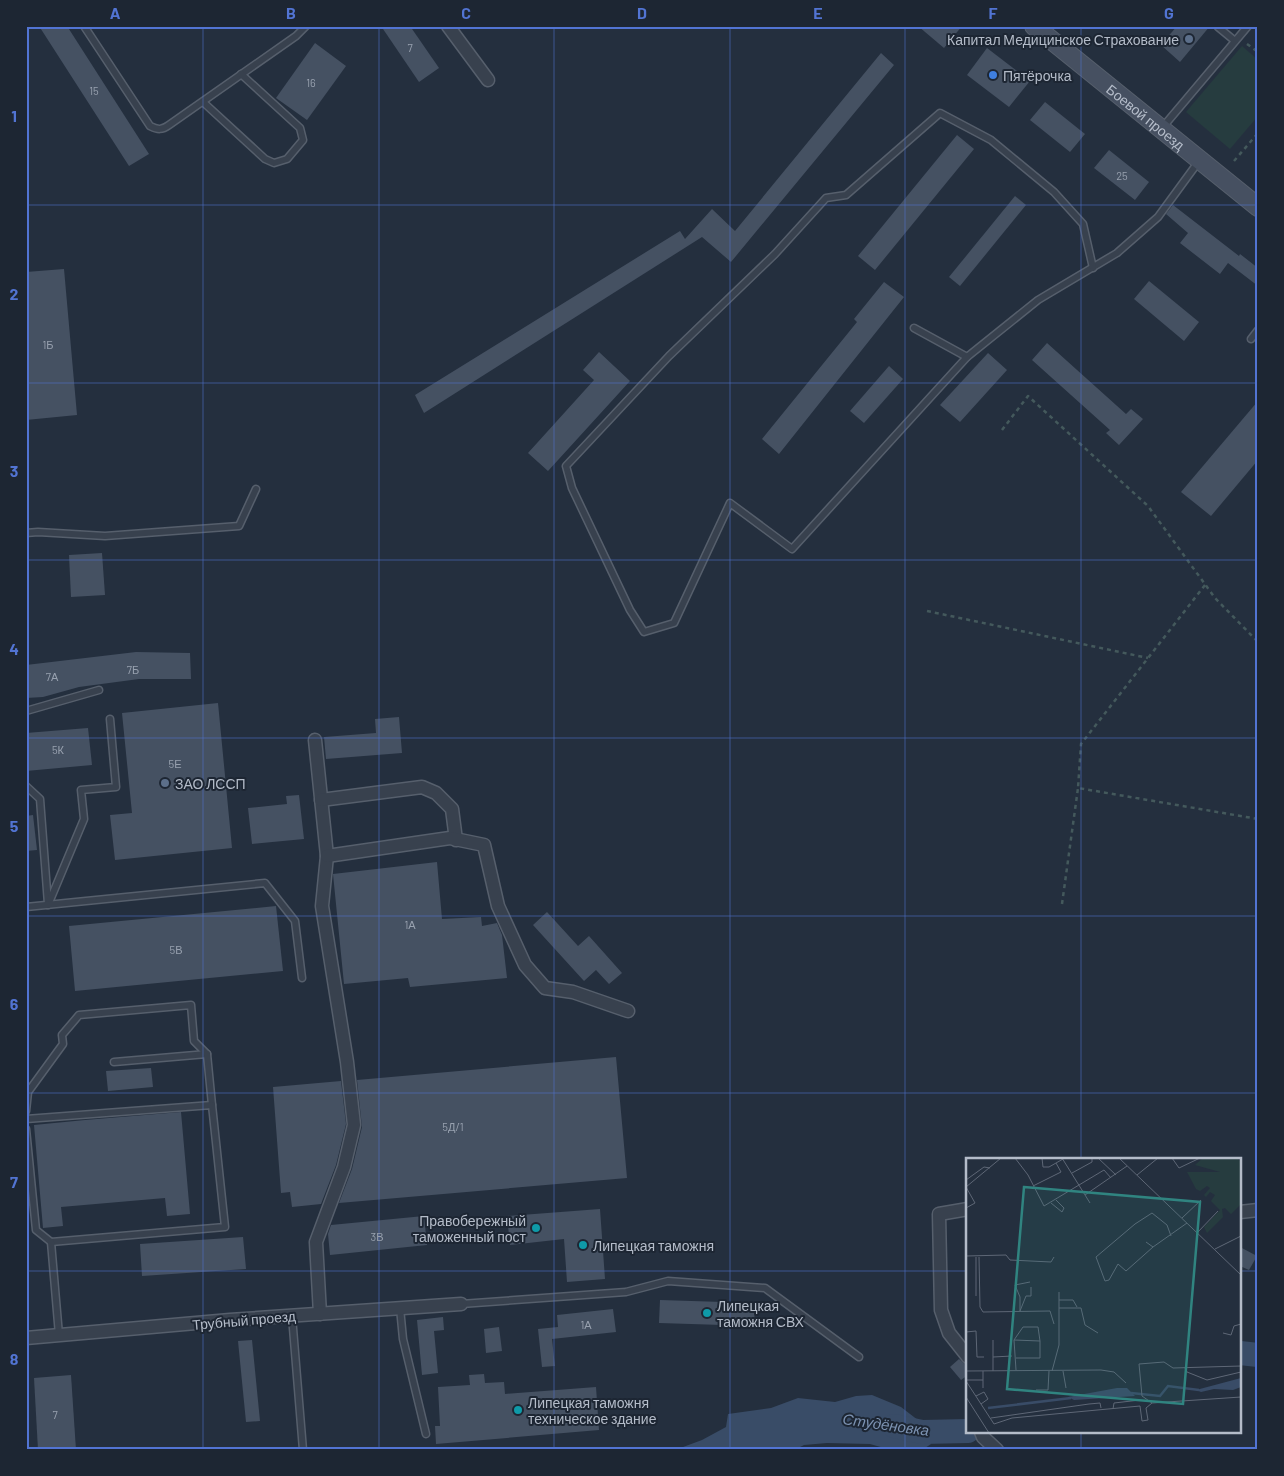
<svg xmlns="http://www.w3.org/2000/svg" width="1284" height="1476" font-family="Barlow,sans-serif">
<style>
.green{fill:#263c3f}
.water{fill:#394c67}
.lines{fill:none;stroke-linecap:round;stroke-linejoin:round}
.river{stroke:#394c67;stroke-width:24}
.building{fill:#455162}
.lane-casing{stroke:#565f6c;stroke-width:9}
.street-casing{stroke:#565f6c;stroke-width:15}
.secondary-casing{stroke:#565f6c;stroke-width:20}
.path{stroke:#44595c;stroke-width:2.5;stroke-dasharray:4 4;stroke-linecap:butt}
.lane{stroke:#38414e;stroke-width:6}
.street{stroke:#38414e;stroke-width:12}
.secondary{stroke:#465061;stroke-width:18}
.grid{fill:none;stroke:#5274d3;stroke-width:1;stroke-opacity:0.55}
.service-dot{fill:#5c6f8a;stroke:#1d2633;stroke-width:2}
.shop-dot{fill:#3f7fe0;stroke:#1d2633;stroke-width:2}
.culture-dot{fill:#0f9aa8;stroke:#1d2633;stroke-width:2}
.labels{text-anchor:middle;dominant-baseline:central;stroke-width:4;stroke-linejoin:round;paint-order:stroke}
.number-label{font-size:11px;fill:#98a1af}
.poi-label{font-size:14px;fill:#b4bcc9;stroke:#1d2633;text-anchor:start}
.street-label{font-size:14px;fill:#b4bcc9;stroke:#1d2633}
.water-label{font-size:15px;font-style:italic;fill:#7c92b1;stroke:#1d2633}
.inset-river{fill:none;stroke:#394c67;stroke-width:2.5}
.inset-road{fill:none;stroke:#5e6776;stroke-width:1}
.view{fill:#308480;fill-opacity:0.15;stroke:#308480;stroke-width:2.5}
.inset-edge{fill:none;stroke:#b4bcc9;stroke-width:2.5}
.neatline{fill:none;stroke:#5274d3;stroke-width:2}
.grid-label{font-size:16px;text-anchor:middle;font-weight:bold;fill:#5274d3}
</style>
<rect width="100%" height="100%" fill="#242f3e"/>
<polygon class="green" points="1242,46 1258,60 1258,116 1230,149 1186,112"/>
<polygon class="water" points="872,1395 901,1407 923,1424 931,1444 922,1450 891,1450 870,1444 827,1443 804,1445 794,1450 675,1450 702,1440 726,1427 728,1414 771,1408 798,1398 835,1402 856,1396"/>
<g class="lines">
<g class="river">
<polyline points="1240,1353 1258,1355"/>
<polyline points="894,1426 922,1432 968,1431"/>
</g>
</g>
<g class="building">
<polygon points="39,26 67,26 149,154 129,166"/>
<polygon points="381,26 410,26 439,68 419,82"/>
<polygon points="918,26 962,26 944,48"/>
<polygon points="1177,26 1210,26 1180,62 1161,45"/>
<polygon points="315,43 346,66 307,120 276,98"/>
<polygon points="987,48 1030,81 1009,107 967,75"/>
<polygon points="881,53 894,65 731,262 702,237 424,413 415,395 680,231 685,239 712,209 735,231"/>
<polygon points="1045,102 1085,134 1070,152 1030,120"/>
<polygon points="957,135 974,149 875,270 858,256"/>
<polygon points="1109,150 1149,182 1135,200 1094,168"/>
<polygon points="1015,196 1026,205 960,286 949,277"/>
<polygon points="1173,205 1239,256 1240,254 1258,268 1258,286 1228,263 1220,274 1180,243 1188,233 1166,214"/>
<polygon points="64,269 77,415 26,420 26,272"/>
<polygon points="1149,281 1199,322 1184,341 1134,299"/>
<polygon points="884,282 904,297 779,454 762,439 857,322 854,319"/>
<polygon points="1047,343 1126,414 1131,409 1143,419 1119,445 1106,433 1110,430 1032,360"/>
<polygon points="599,352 630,381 548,471 528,453 594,380 583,370"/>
<polygon points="988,353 1007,370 960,422 940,405"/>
<polygon points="889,366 903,379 864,423 850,411"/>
<polygon points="1258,401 1258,460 1211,516 1181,492"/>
<polygon points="102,553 105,595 71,597 69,555"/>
<polygon points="136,652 190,653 191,679 139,679 79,687 43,697 26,698 26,665"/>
<polygon points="218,703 232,848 115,860 110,815 132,813 122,713"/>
<polygon points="399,717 402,753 326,759 324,737 376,733 375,719"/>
<polygon points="88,728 92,765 26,771 26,733"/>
<polygon points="299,795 304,839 252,844 248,808 287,804 286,796"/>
<polygon points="33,815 37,850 26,851 26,816"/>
<polygon points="437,862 442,919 481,917 482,926 497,923 502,935 507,978 410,987 408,978 344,984 333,874"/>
<polygon points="276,906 283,971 75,991 69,926"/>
<polygon points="547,912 578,946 589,936 622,973 609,984 596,970 584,981 533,925"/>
<polygon points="616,1057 627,1178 339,1203 352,1169 362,1127 357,1080"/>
<polygon points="151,1068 153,1087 108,1091 106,1071"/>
<polygon points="341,1081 346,1124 336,1165 321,1204 292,1207 290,1192 281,1193 273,1087"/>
<polygon points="181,1112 190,1214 167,1216 165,1198 61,1207 63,1226 43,1228 34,1125 85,1120"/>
<polygon points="600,1209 605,1279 567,1282 564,1239 510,1245 507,1216"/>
<polygon points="424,1216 427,1245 330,1255 328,1234 331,1225"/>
<polygon points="243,1237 246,1269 142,1276 140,1244"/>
<polygon points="1240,1247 1257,1256 1249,1270 1240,1266"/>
<polygon points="660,1300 755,1303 754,1326 659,1323"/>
<polygon points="613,1309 616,1332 552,1339 555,1366 542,1367 538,1329 558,1327 557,1315"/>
<polygon points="443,1317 444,1330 434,1331 438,1373 422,1375 417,1320"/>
<polygon points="499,1327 502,1351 486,1353 484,1329"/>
<polygon points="252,1340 260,1421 246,1422 238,1341"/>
<polygon points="959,1359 968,1367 968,1375 961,1380 950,1367"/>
<polygon points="484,1374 485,1383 504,1382 505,1394 596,1387 599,1430 436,1444 435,1426 440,1426 438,1387 470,1385 469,1375"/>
<polygon points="71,1375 76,1450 38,1450 34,1378"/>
</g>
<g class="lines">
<g class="lane-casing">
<g id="lane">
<path d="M84 26 150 126C158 130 162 130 169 125L296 36 306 26"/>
<polyline points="1218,27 1235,41"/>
<polyline points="203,102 265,159 274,163 287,159 303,140 300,128 241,74"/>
<polyline points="1162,128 1248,26"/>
<polyline points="914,328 967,357 1038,300 1117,253 1158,217 1199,161"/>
<polyline points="1251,339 1258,330"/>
<polyline points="967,357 792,549 730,503 674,623 644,632 630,610 572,488 566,466 669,356 775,254 826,198 846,195 940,113 991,140 1054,192 1083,224 1093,268"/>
<polyline points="26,533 38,532 105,536 239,526 256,489"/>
<polyline points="26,711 99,690"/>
<polyline points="26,786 40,799 48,904"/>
<polyline points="48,905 84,819 81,790 116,787 110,719"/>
<polyline points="26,907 265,883 295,921 302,978"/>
<polyline points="114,1062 207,1054"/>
<polyline points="26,1111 28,1092 63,1044 62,1035 79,1015 191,1005 194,1041 207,1054 212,1105"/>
<polyline points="26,1119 212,1105 225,1227 51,1242 36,1230 26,1129"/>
<polyline points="51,1242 59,1335"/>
<polyline points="461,1304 626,1292 668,1281 765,1288 859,1357"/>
<polyline points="400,1308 403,1339 426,1434"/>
<polyline points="292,1316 303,1450"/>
</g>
</g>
<g class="street-casing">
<g id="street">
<polyline points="448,26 488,80"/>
<polyline points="315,740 327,856 322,906 347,1062 354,1125 344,1167 316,1242 320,1314"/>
<polyline points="321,800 422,787 436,793 452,809 456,840"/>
<polyline points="327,856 450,838 484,845 498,906 525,965 545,988 573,992 628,1011"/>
<polyline points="968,1209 939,1214 941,1310 949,1333 968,1357"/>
<polyline points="1240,1212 1258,1210"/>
<polyline points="26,1338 230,1320 461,1304"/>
<polyline points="981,1432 983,1437 997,1450"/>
</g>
</g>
<g class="secondary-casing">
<g id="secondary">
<path id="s1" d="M1034 26 1258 207"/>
</g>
</g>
<g class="path">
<polyline points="1247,44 1258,52"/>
<polyline points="1234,161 1258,133"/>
<polyline points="1002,430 1028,396 1148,506 1215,598 1258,642"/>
<polyline points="1205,585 1081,744 1078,788 1258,819"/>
<polyline points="927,611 1148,658"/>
<polyline points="1062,904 1078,788"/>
</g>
<use href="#lane" class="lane"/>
<use href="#street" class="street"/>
<use href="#secondary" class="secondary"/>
</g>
<path class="grid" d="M203 26V1450M379 26V1450M554 26V1450M730 26V1450M905 26V1450M1081 26V1160M26 205H1258M26 383H1258M26 560H1258M26 738H1258M26 916H1258M26 1093H1258M26 1271H968M1240 1271H1258M1081 1432V1450"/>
<g class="service-dot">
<circle cx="1189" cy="39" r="5"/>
<circle cx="165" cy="783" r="5"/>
</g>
<circle class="shop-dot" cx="993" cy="75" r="5"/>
<g class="culture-dot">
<circle cx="536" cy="1228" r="5"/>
<circle cx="583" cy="1245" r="5"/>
<circle cx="707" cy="1313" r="5"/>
<circle cx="518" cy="1410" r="5"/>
</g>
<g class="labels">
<g class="number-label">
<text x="410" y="47">7</text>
<text x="311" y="82">16</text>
<text x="94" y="90">15</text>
<text x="1122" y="175">25</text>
<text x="48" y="344">1Б</text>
<text x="133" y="669">7Б</text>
<text x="52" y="676">7А</text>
<text x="58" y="749">5К</text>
<text x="175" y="763">5Е</text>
<text x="410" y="924">1А</text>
<text x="176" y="949">5В</text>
<text x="453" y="1126">5Д/1</text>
<text x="377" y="1236">3В</text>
<text x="586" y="1324">1А</text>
<text x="55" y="1414">7</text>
</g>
<g class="poi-label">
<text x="1179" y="39" text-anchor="end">Капитал Медицинское Страхование</text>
<text x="1003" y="75">Пятёрочка</text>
<text x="175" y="783">ЗАО ЛССП</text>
<text x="526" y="1220" text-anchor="end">Правобережный<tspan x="526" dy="16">таможенный пост</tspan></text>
<text x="593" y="1245">Липецкая таможня</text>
<text x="717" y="1305">Липецкая<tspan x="717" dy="16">таможня СВХ</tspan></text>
<text x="528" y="1402">Липецкая таможня<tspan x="528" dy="16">техническое здание</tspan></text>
</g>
<g class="street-label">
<text stroke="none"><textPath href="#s1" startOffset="144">Боевой проезд</textPath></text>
<text transform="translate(244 1320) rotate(-5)">Трубный проезд</text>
</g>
<g class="water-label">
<text transform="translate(886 1424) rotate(8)">Студёновка</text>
</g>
</g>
<g transform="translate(966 1158)">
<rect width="275" height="275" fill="#242f3e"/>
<path d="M237 0H271L275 4V46L265 56 259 50 256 51 257 59 241 75 238 69 254 52 245 43 249 37 244 34 240 39 238 37 244 30 241 28 234 33 230 31 221 14H254L229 7Z" fill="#263c3f"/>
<path d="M275 220V229L267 232 248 231 235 234 230 232ZM151 230H161L169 238 108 242 102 239Z" fill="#394c67"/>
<path class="inset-river" d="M165 235 194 238 202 228 233 232M22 250 105 240"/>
<path class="inset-road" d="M49 0 62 17 78 48 138 12 145 20M76 0 77 9H83L97 1M96 0 124 45M132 0 150 17M153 0 275 117M206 0 213 10 234 0M106 15 126 4V0M171 17 192 0M0 22 18 9 24 10M67 28 95 14 90 5M119 37 161 8M85 45 96 54 98 50 90 42M0 50 9 45 0 29 35 0M216 60 235 42M231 75 252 53M180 84 187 89 221 65M187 89 160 113 152 106 143 122 139 123 130 99 169 66 186 55 201 67 205 78M249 91 275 78M0 98 40 97 44 102 85 104 88 99M10 99V138M13 99 14 149 17 154 84 153 88 166M93 142H107L111 149M93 150H115L119 167 132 175M54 153V139L49 127 64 124M54 153 60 138H65V129M0 174 10 173 11 199H18M257 175 265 177 268 168 275 166M48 182 57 169H72L74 183M27 199 46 198M219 210 221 214 241 222 275 214M50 212 48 182 74 183V200H50M0 213 135 212 148 214 160 225M17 213V230M27 213V182M86 213 93 187V134M97 213 100 230M0 222H17M0 223 28 266 46 260 174 248 176 263 182 262 180 250 186 245 275 239M70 232H82L83 213M10 238 18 234 22 241 15 246M0 239 23 275M186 245 176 238 173 206 198 204 207 210 275 208M147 251 148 245 174 242M25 260 123 246 134 245 135 250"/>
<path class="view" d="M58 29 234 44 217 246 41 231Z"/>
<rect width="275" height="275" class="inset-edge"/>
</g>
<rect width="1284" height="1476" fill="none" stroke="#1d2633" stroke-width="55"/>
<rect x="28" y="28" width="1228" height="1420" class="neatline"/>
<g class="grid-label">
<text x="115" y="19">A</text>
<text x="291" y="19">B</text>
<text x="466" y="19">C</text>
<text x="642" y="19">D</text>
<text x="818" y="19">E</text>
<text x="993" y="19">F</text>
<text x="1169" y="19">G</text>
<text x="14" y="122">1</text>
<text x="14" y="300">2</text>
<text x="14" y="477">3</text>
<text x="14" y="655">4</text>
<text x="14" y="832">5</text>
<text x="14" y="1010">6</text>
<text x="14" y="1188">7</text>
<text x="14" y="1365">8</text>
</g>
</svg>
